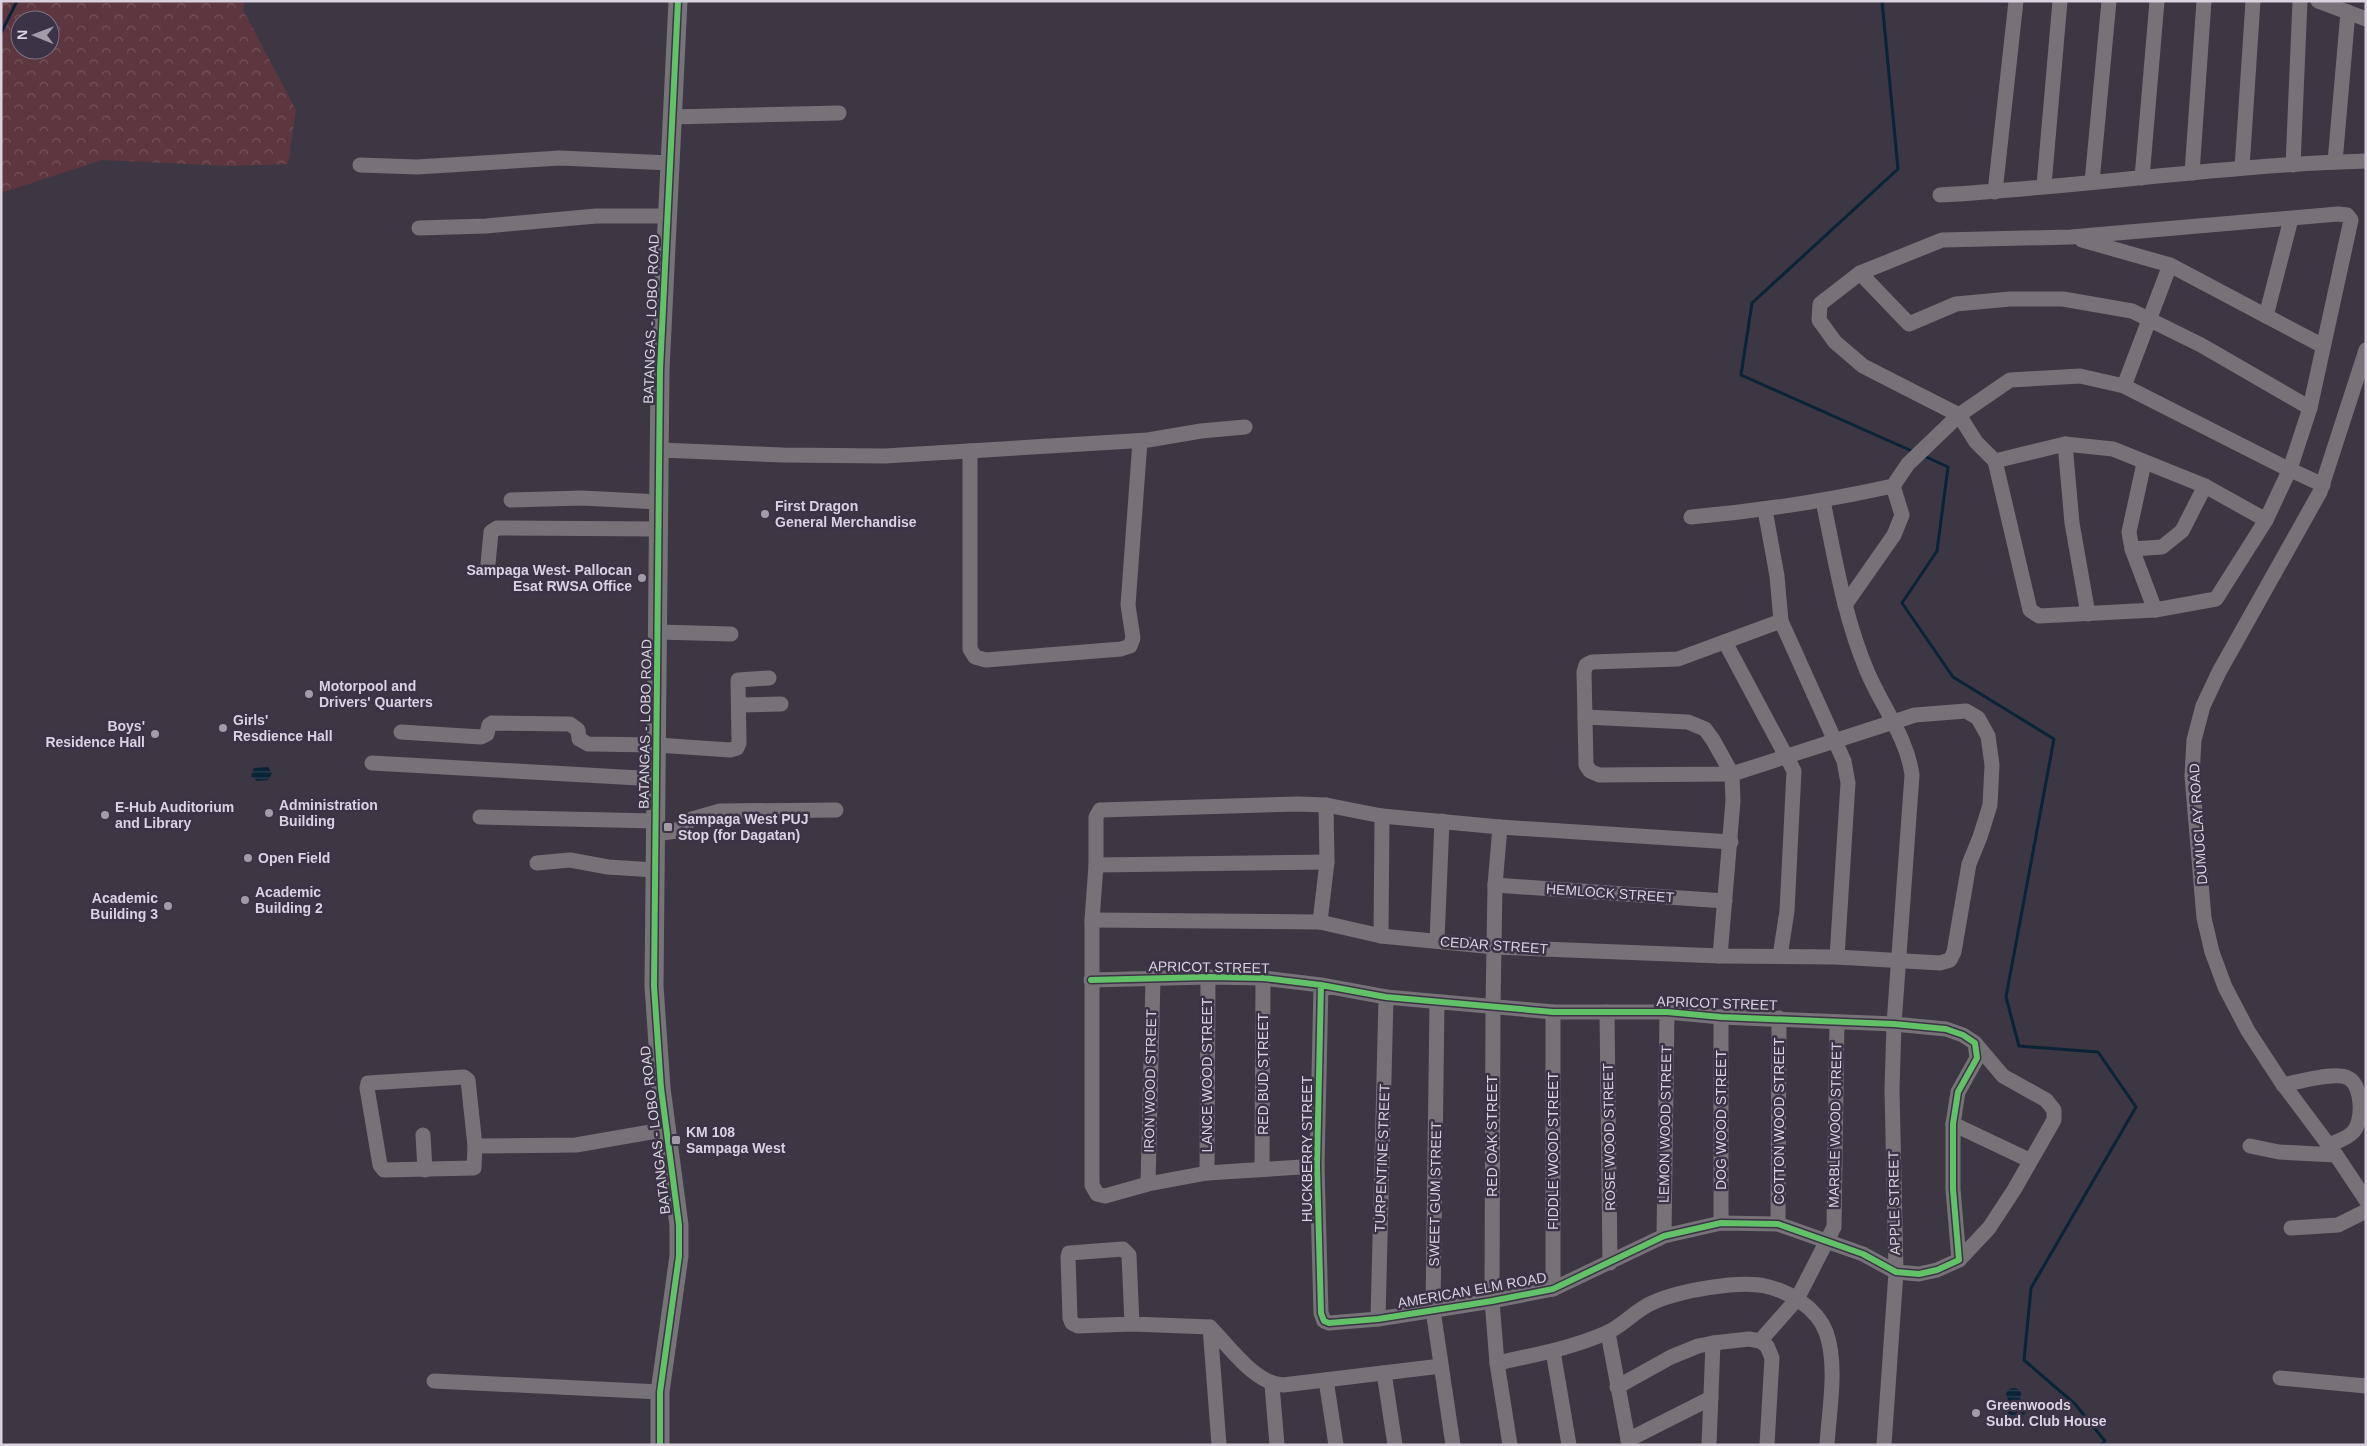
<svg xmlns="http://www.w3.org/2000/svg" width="2367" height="1446" font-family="Arial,sans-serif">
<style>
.forest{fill:url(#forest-crowns);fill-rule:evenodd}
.water{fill:url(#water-rules)}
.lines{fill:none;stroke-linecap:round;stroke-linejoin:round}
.stream{stroke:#0a2336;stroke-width:3}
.minor{stroke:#777278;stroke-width:15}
.major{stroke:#787379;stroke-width:19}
.cycleway-casing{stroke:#3c3346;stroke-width:9}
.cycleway{stroke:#61c268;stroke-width:6}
.poi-dot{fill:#a19ca8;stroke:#3c3346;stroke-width:2}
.labels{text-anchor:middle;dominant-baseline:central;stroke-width:5;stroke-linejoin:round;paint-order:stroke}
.street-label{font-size:14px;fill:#d8d3df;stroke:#3c3346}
.poi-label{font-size:14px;font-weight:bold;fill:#d8d3df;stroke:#3c3346;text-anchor:start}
</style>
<defs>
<pattern id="forest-crowns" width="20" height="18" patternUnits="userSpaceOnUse" patternTransform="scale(1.25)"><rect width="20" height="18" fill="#5e363f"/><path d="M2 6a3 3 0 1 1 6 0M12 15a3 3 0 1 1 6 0" fill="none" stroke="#74525a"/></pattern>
<pattern id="water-rules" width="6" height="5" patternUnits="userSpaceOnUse" patternTransform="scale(1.25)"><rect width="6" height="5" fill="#0a2336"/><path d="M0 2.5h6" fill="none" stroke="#2d4253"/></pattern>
</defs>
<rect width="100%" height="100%" fill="#3c3742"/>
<path class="forest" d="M1 1H245L243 10 296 110 288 164 230 166 102 160 1 193ZM20 20H50V50H20Z"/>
<g class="water">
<polygon points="268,767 272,773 268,780 257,781 251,776 254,768"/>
<polygon points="2013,1388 2018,1389 2021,1393 2020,1398 2027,1410 2022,1419 2016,1420 2007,1414 2008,1400 2006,1394 2008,1390"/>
</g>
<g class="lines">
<g class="stream">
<polyline points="1882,1 1898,169 1752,303 1741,375 1914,452"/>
<polyline points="1,33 17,1"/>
<polyline points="1922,455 1948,467 1937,551 1902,603 1953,677 2054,739 2006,997 2019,1046 2098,1052 2136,1107 2031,1288 2024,1360 2075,1404 2105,1441 2101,1445"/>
</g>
<g class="minor">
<polyline points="2318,1 2366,19"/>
<polyline points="671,117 839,113"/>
<polyline points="2335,162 2348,12"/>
<polyline points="360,165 417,167 560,158 670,163"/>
<polyline points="2293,165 2300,1"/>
<polyline points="2242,168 2253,1"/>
<polyline points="2192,173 2204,1"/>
<polyline points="2142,178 2157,1"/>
<polyline points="2092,182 2109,1"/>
<polyline points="2044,185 2060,1"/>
<polyline points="1995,192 2016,1"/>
<path d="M1940 195C2082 187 2223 165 2366 161"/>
<polygon points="2338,214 2347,215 2351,220 2310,408 2290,469 2266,520 2216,599 2155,610 2039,616 2030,610 1995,461 1976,442 1959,415 1863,366 1835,342 1819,320 1820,304 1860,273 1942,240 2071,237"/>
<polyline points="419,228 486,226 596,216 668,216"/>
<polyline points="2082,240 2170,265 2323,346"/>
<polyline points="1860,273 1909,324 1956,304 2010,299 2063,299 2132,311 2201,345 2310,408"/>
<polyline points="2266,316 2291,219"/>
<polyline points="2366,350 2320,492 2219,672 2203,706 2194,740 2192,776 2204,918 2212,952 2225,987 2248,1031 2280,1080 2336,1155 2366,1200"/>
<polyline points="2124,386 2170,265"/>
<polyline points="2065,444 2072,523 2088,614"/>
<polyline points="660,450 783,455 885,456 1148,440 1201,431 1245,427"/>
<polyline points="970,451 970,649 975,657 986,660 1121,649 1130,646 1133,638 1128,605 1140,441"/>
<polyline points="1995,461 2065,444 2113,449 2205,486 2266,520"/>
<polyline points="2144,463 2129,532 2132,549 2155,610"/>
<polyline points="511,500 582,498 659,502"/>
<path d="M1823 501C1835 558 1844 617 1867 671 1882 707 1907 737 1912 775L1894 1024 1892 1090 1896 1272 1884 1445"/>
<polyline points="1765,510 1777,576 1781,621 1844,761 1848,783 1837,957"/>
<path d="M1691 517C1761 511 1825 501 1893 486L1908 464 1959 415 2010 380 2080 376 2124 386 2282 466 2323 485"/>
<polyline points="2132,549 2162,547 2182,531 2205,486"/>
<polyline points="488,564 491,532 497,528 659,529"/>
<polyline points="1845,605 1894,535 1902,515 1893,486"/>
<polyline points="658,632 731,634"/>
<polyline points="1725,642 1794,771 1787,911 1780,956"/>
<polyline points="739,705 781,704"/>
<polyline points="1585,717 1688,722 1705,729 1713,740 1732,774 1733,801 1720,956"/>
<polyline points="401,732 481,737 487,734 489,725 492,723 570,724 578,730 579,739 588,744 657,745 730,750 737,748 739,743 738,680 769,678"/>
<polyline points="372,763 657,779"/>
<polyline points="480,817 656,821"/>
<polyline points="1500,827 1495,885 1493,1006 1492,1301 1497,1363 1510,1445"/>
<polyline points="656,834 676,831 692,819 720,811 836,810"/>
<polyline points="537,863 570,860 608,867 655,870"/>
<polyline points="1096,865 1327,862"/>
<polyline points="1495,885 1725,901"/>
<polyline points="1092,920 1320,922 1381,936 1495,947 1720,956 1837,957 1940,963 1950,960 1954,952 1969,864 1980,837 1990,805 1992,765 1988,736 1978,718 1966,711 1915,715 1732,774 1599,775 1590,771 1586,765 1584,672 1586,665 1592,662 1678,659 1781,621"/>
<polyline points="1320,922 1327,862 1326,805"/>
<polyline points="1381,936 1382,816"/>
<polyline points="1437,940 1442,821"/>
<polyline points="1091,980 1208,977 1263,978 1321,985 1386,997 1553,1012 1667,1012 1721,1017 1894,1024 1946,1029 1963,1035 1975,1043 1977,1058 1958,1092 1953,1124 1953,1189 1959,1260 1937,1270 1919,1274 1896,1272 1863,1254 1778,1224 1721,1223 1664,1236 1553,1289 1492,1301 1378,1319 1329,1323 1324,1321 1321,1313 1317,1166 1321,985"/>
<polyline points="1437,1003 1433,1310 1453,1445"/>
<polyline points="1553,1012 1553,1289"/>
<polyline points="1607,1012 1610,1263"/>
<polyline points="1721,1017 1721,1223"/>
<polygon points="464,1077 468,1080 475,1146 474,1168 384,1170 380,1165 367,1088 368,1083"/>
<path d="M2283 1085C2298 1082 2335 1071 2348 1078 2363 1085 2364 1123 2352 1133 2346 1139 2336 1142 2328 1145"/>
<polyline points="1953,1124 2029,1160"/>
<polyline points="423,1135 425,1170"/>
<polyline points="475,1146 576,1145 668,1129"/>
<polyline points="2250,1146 2279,1152 2336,1155"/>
<polyline points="1317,1166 1207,1173 1148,1184 1105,1196 1097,1194 1092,1185 1092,920 1096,865 1096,817 1100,810 1298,804 1326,805 1382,816 1500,827 1731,842"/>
<polyline points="1262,1169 1263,978"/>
<polyline points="1207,1173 1208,977"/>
<polyline points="1148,1184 1153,978"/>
<polyline points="1778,1224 1779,1018"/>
<polyline points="2291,1228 2338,1225 2366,1211"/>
<polyline points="1664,1236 1667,1012"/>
<polyline points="1959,1260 1989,1228 2014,1190 2054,1120 2054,1110 2046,1100 2003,1076 1975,1043"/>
<polyline points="1378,1319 1386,997"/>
<path d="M1132 1324 1129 1255 1123 1249 1069 1253 1068 1257 1070 1318 1072 1323 1078 1326 1132 1324 1210 1327C1229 1346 1255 1384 1283 1385L1441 1366"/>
<polyline points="1210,1327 1219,1445"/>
<polyline points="1608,1333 1629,1445"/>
<polyline points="1760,1341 1797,1299 1834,1227 1837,1022"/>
<polyline points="1553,1351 1569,1445"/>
<path d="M1497 1363C1534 1355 1572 1348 1606 1333 1623 1326 1636 1309 1654 1302 1679 1291 1738 1280 1765 1286 1789 1291 1817 1308 1826 1332 1838 1365 1829 1410 1827 1445"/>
<polyline points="1384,1373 1395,1445"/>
<polyline points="2280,1378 2366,1386"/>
<polyline points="1326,1380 1336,1445"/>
<polyline points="434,1381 660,1392"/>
<polyline points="1272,1385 1277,1445"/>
<polyline points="1617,1387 1671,1357 1698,1346 1713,1343 1749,1339 1760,1341 1767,1346 1772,1358 1767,1445"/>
<polyline points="1628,1440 1711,1398"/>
<polyline points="1709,1445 1713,1343"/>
</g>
<polyline class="major" points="660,1445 660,1392 679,1256 679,1225 661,1088 654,986 660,370 678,1"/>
<g class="cycleway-casing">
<g id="cycleway">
<polyline points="1091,980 1208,977 1263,978 1321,985 1386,997 1553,1012 1667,1012 1721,1017 1894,1024 1946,1029 1963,1035 1975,1043 1977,1058 1958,1092 1953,1124 1953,1189 1959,1260 1937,1270 1919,1274 1896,1272 1863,1254 1778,1224 1721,1223 1664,1236 1553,1289 1492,1301 1378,1319 1329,1323 1324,1321 1321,1313 1317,1166 1321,985"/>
<polyline points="660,1445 660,1392 679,1256 679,1225 661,1088 654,986 660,370 678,1"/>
</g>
</g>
<use href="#cycleway" class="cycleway"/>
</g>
<g class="poi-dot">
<circle cx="765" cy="514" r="5"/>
<circle cx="642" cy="578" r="5"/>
<circle cx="309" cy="694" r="5"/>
<circle cx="223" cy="728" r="5"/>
<circle cx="155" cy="734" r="5"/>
<circle cx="269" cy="813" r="5"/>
<circle cx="105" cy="815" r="5"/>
<rect x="663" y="822" width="10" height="10" rx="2.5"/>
<circle cx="248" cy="858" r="5"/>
<circle cx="245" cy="900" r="5"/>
<circle cx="168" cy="906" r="5"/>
<rect x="671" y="1135" width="10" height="10" rx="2.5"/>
<circle cx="1976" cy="1413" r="5"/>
</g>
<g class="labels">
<g class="street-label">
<text transform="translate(651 319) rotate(-88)">BATANGAS - LOBO ROAD</text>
<text transform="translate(645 724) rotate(-89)">BATANGAS - LOBO ROAD</text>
<text transform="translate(2198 824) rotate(-94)">DUMUCLAY ROAD</text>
<text transform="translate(1610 893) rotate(4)">HEMLOCK STREET</text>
<text transform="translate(1494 945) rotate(4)">CEDAR STREET</text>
<text transform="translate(1209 967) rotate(1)">APRICOT STREET</text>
<text transform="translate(1717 1003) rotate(2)">APRICOT STREET</text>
<text transform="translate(1263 1074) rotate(-90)">RED BUD STREET</text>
<text transform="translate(1207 1075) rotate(-90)">LANCE WOOD STREET</text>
<text transform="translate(1150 1081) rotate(-89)">IRON WOOD STREET</text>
<text transform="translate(1721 1120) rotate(-90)">DOG WOOD STREET</text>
<text transform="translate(1779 1121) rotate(-90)">COTTON WOOD STREET</text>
<text transform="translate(1665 1124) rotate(-89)">LEMON WOOD STREET</text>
<text transform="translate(1835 1125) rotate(-89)">MARBLE WOOD STREET</text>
<text transform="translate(655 1130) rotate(-97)">BATANGAS - LOBO ROAD</text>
<text transform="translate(1492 1136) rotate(-90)">RED OAK STREET</text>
<text transform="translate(1609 1137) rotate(-91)">ROSE WOOD STREET</text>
<text transform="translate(1307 1149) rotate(-90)">HUCKBERRY STREET</text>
<text transform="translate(1553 1151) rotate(-90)">FIDDLE WOOD STREET</text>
<text transform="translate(1382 1158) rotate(-88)">TURPENTINE STREET</text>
<text transform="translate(1435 1194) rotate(-89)">SWEET GUM STREET</text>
<text transform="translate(1894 1203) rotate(-91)">APPLE STREET</text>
<text transform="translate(1472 1290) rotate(-10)">AMERICAN ELM ROAD</text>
</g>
<g class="poi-label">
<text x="775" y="506">First Dragon<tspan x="775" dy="16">General Merchandise</tspan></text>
<text x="632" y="570" text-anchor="end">Sampaga West- Pallocan<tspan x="632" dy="16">Esat RWSA Office</tspan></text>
<text x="319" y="686">Motorpool and<tspan x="319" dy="16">Drivers' Quarters</tspan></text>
<text x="233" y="720">Girls'<tspan x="233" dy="16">Resdience Hall</tspan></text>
<text x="145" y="726" text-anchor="end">Boys'<tspan x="145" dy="16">Residence Hall</tspan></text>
<text x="279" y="805">Administration<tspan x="279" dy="16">Building</tspan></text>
<text x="115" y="807">E-Hub Auditorium<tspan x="115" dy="16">and Library</tspan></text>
<text x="678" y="819">Sampaga West PUJ<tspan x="678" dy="16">Stop (for Dagatan)</tspan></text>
<text x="258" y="858">Open Field</text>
<text x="255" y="892">Academic<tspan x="255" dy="16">Building 2</tspan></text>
<text x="158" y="898" text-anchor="end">Academic<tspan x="158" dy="16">Building 3</tspan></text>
<text x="686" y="1132">KM 108<tspan x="686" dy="16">Sampaga West</tspan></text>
<text x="1986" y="1405">Greenwoods<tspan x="1986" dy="16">Subd. Club House</tspan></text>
</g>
</g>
<rect width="2367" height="1446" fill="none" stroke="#d8d3df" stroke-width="5"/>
<g transform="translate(35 35) rotate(271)"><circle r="24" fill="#3c3346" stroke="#7a7383"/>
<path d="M0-4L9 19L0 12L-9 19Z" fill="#a19ca8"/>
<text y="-8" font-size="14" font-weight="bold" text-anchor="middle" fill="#d8d3df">N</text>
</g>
</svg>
